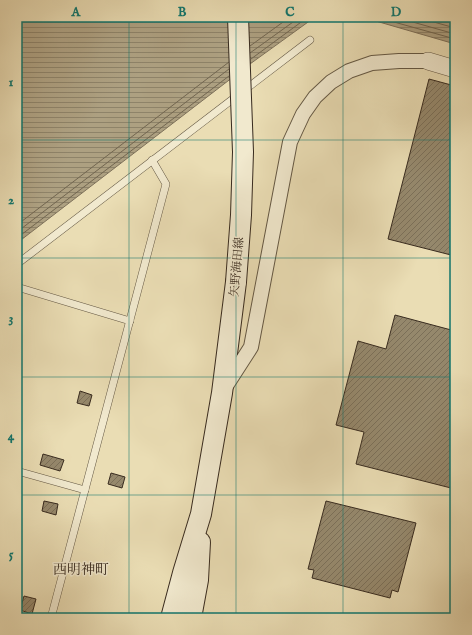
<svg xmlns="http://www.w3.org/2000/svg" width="472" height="635" font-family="'IM FELL English','Noto Serif JP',serif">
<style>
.water{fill:url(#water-rules);stroke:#7e715a}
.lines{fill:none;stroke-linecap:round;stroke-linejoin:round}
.shore{stroke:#726650;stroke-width:1}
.building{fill:url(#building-hatch);stroke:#382b1f}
.service-casing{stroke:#645844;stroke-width:8}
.minor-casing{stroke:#645844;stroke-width:16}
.tertiary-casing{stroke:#645844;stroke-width:18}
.secondary-casing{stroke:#382b1f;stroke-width:22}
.service{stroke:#f1e9ce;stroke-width:7}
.minor{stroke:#f1e9ce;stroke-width:14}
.tertiary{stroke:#f1e9ce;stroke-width:17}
.secondary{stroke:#f1e9ce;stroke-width:20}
.secondary-bridge-casing{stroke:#382b1f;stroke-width:22;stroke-linecap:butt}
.secondary-bridge{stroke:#f1e9ce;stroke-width:20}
.grid{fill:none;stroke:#0f766e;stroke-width:1;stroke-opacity:0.55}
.labels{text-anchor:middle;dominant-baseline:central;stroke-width:3;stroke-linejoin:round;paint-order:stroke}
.street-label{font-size:12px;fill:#382b1f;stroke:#f1e9ce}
.quarter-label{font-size:14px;fill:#382b1f;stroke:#f1e9ce}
.neatline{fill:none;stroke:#0f766e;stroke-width:1.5}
.grid-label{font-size:13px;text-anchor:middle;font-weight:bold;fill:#0f766e}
</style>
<defs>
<pattern id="water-rules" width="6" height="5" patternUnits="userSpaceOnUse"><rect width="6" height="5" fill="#ada081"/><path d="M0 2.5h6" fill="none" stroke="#8e8369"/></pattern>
<pattern id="building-hatch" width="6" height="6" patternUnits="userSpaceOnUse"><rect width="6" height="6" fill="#95886c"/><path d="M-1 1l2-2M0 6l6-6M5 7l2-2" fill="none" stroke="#7b6f58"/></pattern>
</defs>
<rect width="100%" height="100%" fill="#eaddb4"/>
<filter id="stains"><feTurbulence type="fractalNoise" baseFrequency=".005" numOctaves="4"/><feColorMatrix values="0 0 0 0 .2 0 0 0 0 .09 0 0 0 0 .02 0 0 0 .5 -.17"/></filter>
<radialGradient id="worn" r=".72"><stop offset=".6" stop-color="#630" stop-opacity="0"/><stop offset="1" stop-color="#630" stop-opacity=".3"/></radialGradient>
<g class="water">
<polygon points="17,17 315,17 250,64 17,243"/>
<polygon points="362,17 455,17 455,44"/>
</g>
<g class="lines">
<g class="shore">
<polyline points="376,17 455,39"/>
<polyline points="395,17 455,34"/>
<polyline points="416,17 455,28"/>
<polyline points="250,46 290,17"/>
<polyline points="250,53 300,17"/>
<polyline points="251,59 308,17"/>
<polyline points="17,225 229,62"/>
<polyline points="17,232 229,69"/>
<polyline points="17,238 229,76"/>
</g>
</g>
<g class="building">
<polygon points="429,79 455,86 455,91 450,111 455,113 455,256 388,239"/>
<polygon points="395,315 455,331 455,489 356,464 364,432 336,425 358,341 386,349"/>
<polygon points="80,391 92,395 89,406 77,403"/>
<polygon points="43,454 64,460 60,471 40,465"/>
<polygon points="111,473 125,477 122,488 108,484"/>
<polygon points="44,501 58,504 56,515 42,511"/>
<polygon points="326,501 416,523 398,592 392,590 390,598 312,578 314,570 308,569"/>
<polygon points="24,596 36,599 32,614 20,610"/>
</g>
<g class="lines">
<g class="service-casing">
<g id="service">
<polyline points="17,264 310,40"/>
<polyline points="17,287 130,321"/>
<polyline points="17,471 85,490"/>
<polyline points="51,618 166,184 152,160"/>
</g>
</g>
<g class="minor-casing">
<polyline id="minor" points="224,389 251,347 290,142 303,114 315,97 331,82 349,71 372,63 399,61 428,61"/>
</g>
<g class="tertiary-casing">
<polyline id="tertiary" points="428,61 455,69"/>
</g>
<g class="secondary-casing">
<g id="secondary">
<polyline points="171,618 183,573 201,514 222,393 236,282"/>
<polyline points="191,618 198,580 200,542"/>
</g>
</g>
<use href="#service" class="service"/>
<use href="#minor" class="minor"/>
<use href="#tertiary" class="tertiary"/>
<use href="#secondary" class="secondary"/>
<g class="secondary-bridge-casing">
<polyline id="secondary-bridge" points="236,282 241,215 243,152 238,17"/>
</g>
<use href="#secondary-bridge" class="secondary-bridge"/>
</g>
<path class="grid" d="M129 17V618M236 17V618M343 17V618M17 140H455M17 258H455M17 377H455M17 495H455"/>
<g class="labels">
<g class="street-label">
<text transform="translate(237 267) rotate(-85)">矢野海田線</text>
</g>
<g class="quarter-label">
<text x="81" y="570">西明神町</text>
</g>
</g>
<rect width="472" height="635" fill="none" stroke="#eaddb4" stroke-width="44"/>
<rect x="22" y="22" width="428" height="591" class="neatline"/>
<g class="grid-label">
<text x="76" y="16">A</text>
<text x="182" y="16">B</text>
<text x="290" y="16">C</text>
<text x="396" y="16">D</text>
<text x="11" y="86">1</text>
<text x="11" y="204">2</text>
<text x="11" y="322">3</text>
<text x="11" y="440">4</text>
<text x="11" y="558">5</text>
</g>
<rect width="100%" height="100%" filter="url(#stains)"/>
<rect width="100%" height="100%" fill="url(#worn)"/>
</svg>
